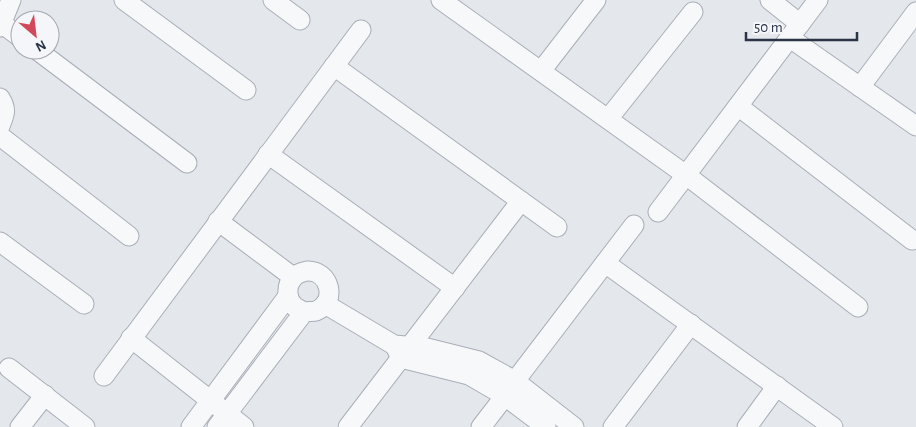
<svg xmlns="http://www.w3.org/2000/svg" width="916" height="427" font-family="'Alegreya Sans',sans-serif">
<style>
.lines{fill:none;stroke-linecap:round;stroke-linejoin:round}
.minor-casing{stroke:#a9aeb7;stroke-width:21}
.minor{stroke:#f7f8fa;stroke-width:19}
</style>
<rect width="100%" height="100%" fill="#e4e7ec"/>
<g class="lines">
<g class="minor-casing">
<g id="minor">
<polyline points="124,0 246,90"/>
<polyline points="273,0 300,20"/>
<polyline points="441,0 686,175 858,307"/>
<polyline points="770,0 800,24"/>
<polyline points="1,23 20,37"/>
<polyline points="0,27 11,0"/>
<polyline points="790,38 916,126"/>
<polyline points="37,50 187,163"/>
<polyline points="334,66 557,227"/>
<polyline points="541,71 596,0"/>
<polyline points="860,87 916,12"/>
<path d="M0 98C7 109 5 114 0 126"/>
<polyline points="738,106 912,240"/>
<polyline points="608,119 693,12"/>
<polyline points="0,136 129,236"/>
<polyline points="268,154 455,288"/>
<polyline points="658,212 818,0"/>
<polyline points="218,221 293,277"/>
<polyline points="0,242 84,304"/>
<polyline points="605,263 833,427"/>
<polyline points="325,304 394,345 427,348 479,361 515,381 574,427"/>
<polyline points="131,338 244,427"/>
<polyline points="396,348 401,358 469,375 505,396 546,427"/>
<polyline points="9,368 85,427"/>
<polyline points="104,376 361,30"/>
<polyline points="20,427 45,395"/>
<polyline points="191,427 288,296"/>
<path d="M217 427 304 312C308 311 313 312 316 311 338 302 330 270 307 271 302 272 296 274 293 278 286 285 286 299 294 306 296 308 301 310 304 312"/>
<polyline points="348,427 521,201"/>
<polyline points="481,427 505,396 515,381 634,225"/>
<polyline points="613,427 691,324"/>
<polyline points="747,427 777,386"/>
</g>
</g>
<use href="#minor" class="minor"/>
</g>
<g transform="translate(35 35) rotate(152)"><circle r="24" fill="#f4f6f9" stroke="#a4a8b1"/>
<path d="M0-4L9 19L0 12L-9 19Z" fill="#d1495b"/>
<text y="-8" font-size="14" font-weight="bold" text-anchor="middle" fill="#2b3445">N</text>
</g>
<path d="M746 32v8h111v-8" fill="none" stroke="#2b3445" stroke-width="2.5"/>
<text x="754" y="32" font-size="15" fill="#2b3445" stroke="#f4f6f9" stroke-width="4" paint-order="stroke">50 m</text>
</svg>
